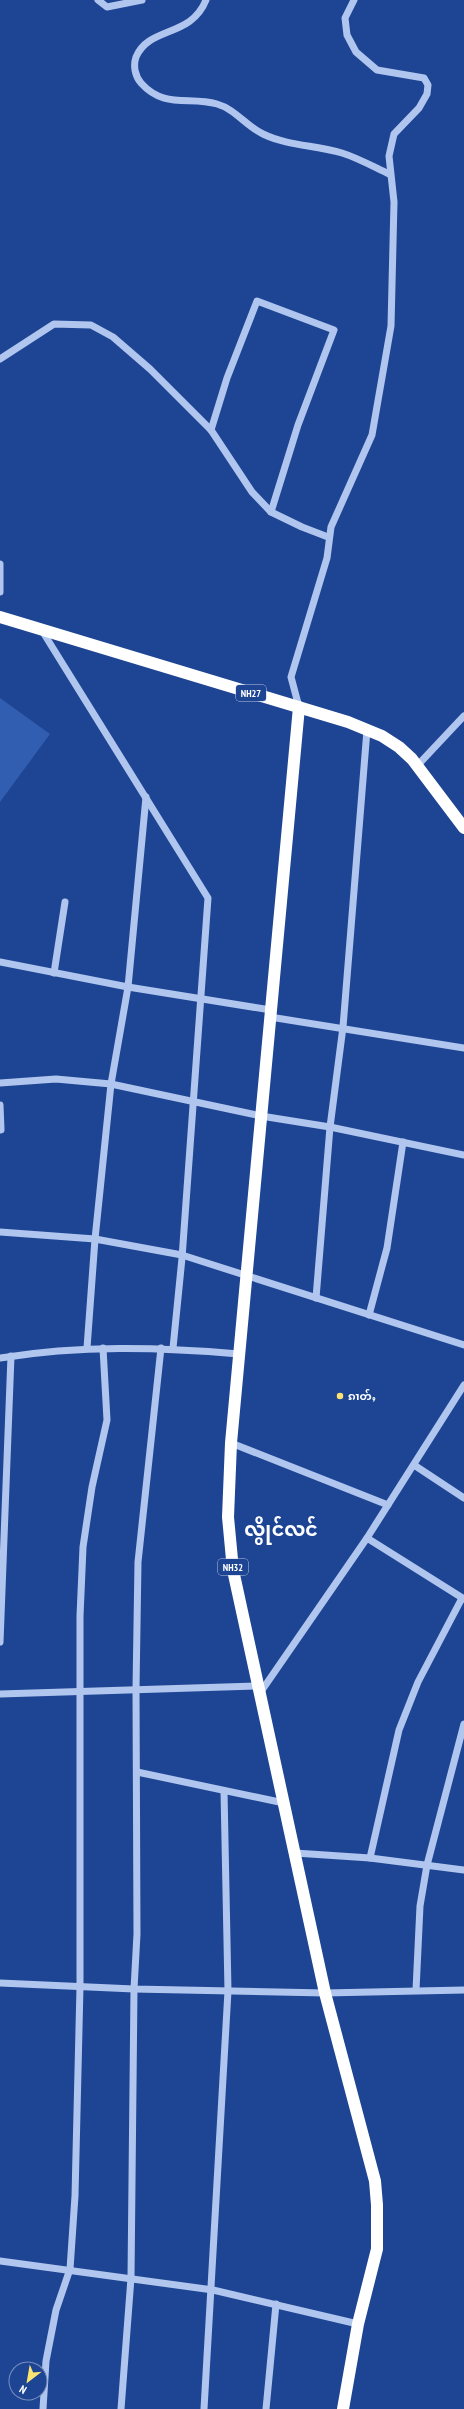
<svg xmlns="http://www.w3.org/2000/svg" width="464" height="2409" font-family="'PT Sans Narrow','Noto Sans Myanmar',sans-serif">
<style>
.green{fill:#325eb2}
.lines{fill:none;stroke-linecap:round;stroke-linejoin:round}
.minor{stroke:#b1c6ee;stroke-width:7}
.highway{stroke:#fff;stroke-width:12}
.poi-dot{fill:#fde371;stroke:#1e4594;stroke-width:1.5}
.labels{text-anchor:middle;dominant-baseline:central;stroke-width:3;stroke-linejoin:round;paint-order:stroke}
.shield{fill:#1e4594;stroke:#bcc7df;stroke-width:1}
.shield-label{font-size:10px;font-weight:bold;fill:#fff}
.poi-label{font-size:11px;font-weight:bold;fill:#fff;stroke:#1e4594;text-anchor:start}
.town-label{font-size:19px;font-weight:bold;fill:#fff;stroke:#1e4594}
</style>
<rect width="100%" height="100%" fill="#1e4594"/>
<polygon class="green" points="0,698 50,734 0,802"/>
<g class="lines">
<g class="minor">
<polyline points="98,0 107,7 142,0"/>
<path d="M206 0C191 38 149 26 136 57 133 66 135 76 141 83 164 109 189 96 217 104 235 109 246 126 263 134 288 146 316 145 342 153 358 158 374 167 389 174"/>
<polyline points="0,359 54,324 91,325 113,337 150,369 211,430 252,492 271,512 302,527 328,537"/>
<polyline points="211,430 227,378 257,301 334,330 298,425 271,512"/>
<polyline points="0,564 0,592"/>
<polyline points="41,629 208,898 182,1258 173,1348"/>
<polyline points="299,707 291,677 327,558 331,527 372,435 391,326 394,202 389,156 394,134 419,108 427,94 428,85 424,78 377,70 356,52 347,35 345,18 354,0"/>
<polyline points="417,766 464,716"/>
<polyline points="0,962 128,987 271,1010"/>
<polyline points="54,973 65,902"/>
<polyline points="270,1017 464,1048"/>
<polyline points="0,1083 56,1079 111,1084 261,1116 330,1127 464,1155"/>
<polyline points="0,1105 1,1130"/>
<polyline points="0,1232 95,1239 182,1255 464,1345"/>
<polyline points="316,1298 330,1127 343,1027 367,730"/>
<polyline points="369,1315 387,1248 403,1142"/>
<polyline points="87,1348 95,1239 111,1084 128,987 146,797"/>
<path d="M0 1358C80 1345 159 1347 239 1354"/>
<polyline points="231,1443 388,1505"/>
<polyline points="414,1465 464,1498"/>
<polyline points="367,1538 464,1599"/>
<polyline points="0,1642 11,1356"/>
<polyline points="260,1693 367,1538 464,1385"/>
<polyline points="0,1694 258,1686"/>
<polyline points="137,1772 284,1803"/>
<polyline points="295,1853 370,1858 464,1870"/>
<polyline points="370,1858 399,1730 418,1682 462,1598"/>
<polyline points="0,1983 134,1989 325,1993 464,1990"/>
<polyline points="416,1990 420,1906 427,1865 464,1724"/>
<polyline points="0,2261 213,2290 358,2324"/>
<polyline points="43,2409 46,2361 56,2310 70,2269 75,2196 80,1987 80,1616 83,1547 92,1487 107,1420 103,1348"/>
<polyline points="121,2409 131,2278 134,1989 137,1934 136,1689 138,1562 161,1348"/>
<polyline points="204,2409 228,1991 224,1791"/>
<polyline points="266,2409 276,2304"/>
</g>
<g class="highway">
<polyline points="0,617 348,722 382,736 399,747 412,759 464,828"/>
<polyline points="299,707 231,1443 228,1517 233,1570 325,1993 375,2181 377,2205 377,2249 358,2324 343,2409"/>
</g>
</g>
<circle class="poi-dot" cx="340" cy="1396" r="4"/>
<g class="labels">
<g class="shield">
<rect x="236" y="685" width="30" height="16" rx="3"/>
<rect x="218" y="1559" width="30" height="16" rx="3"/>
</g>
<g class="shield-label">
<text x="251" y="693">NH27</text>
<text x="233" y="1567">NH32</text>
</g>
<g class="poi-label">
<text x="348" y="1396">ၵၢတ်ႇ</text>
</g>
<g class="town-label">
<text x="281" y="1529">လွိုင်လင်</text>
</g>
</g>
<g transform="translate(28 2381) rotate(211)"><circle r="19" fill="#1e4594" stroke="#788fbf"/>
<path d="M0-3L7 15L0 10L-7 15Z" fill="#fde371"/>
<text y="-6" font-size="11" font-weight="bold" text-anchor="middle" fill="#ffffff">N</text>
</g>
</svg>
